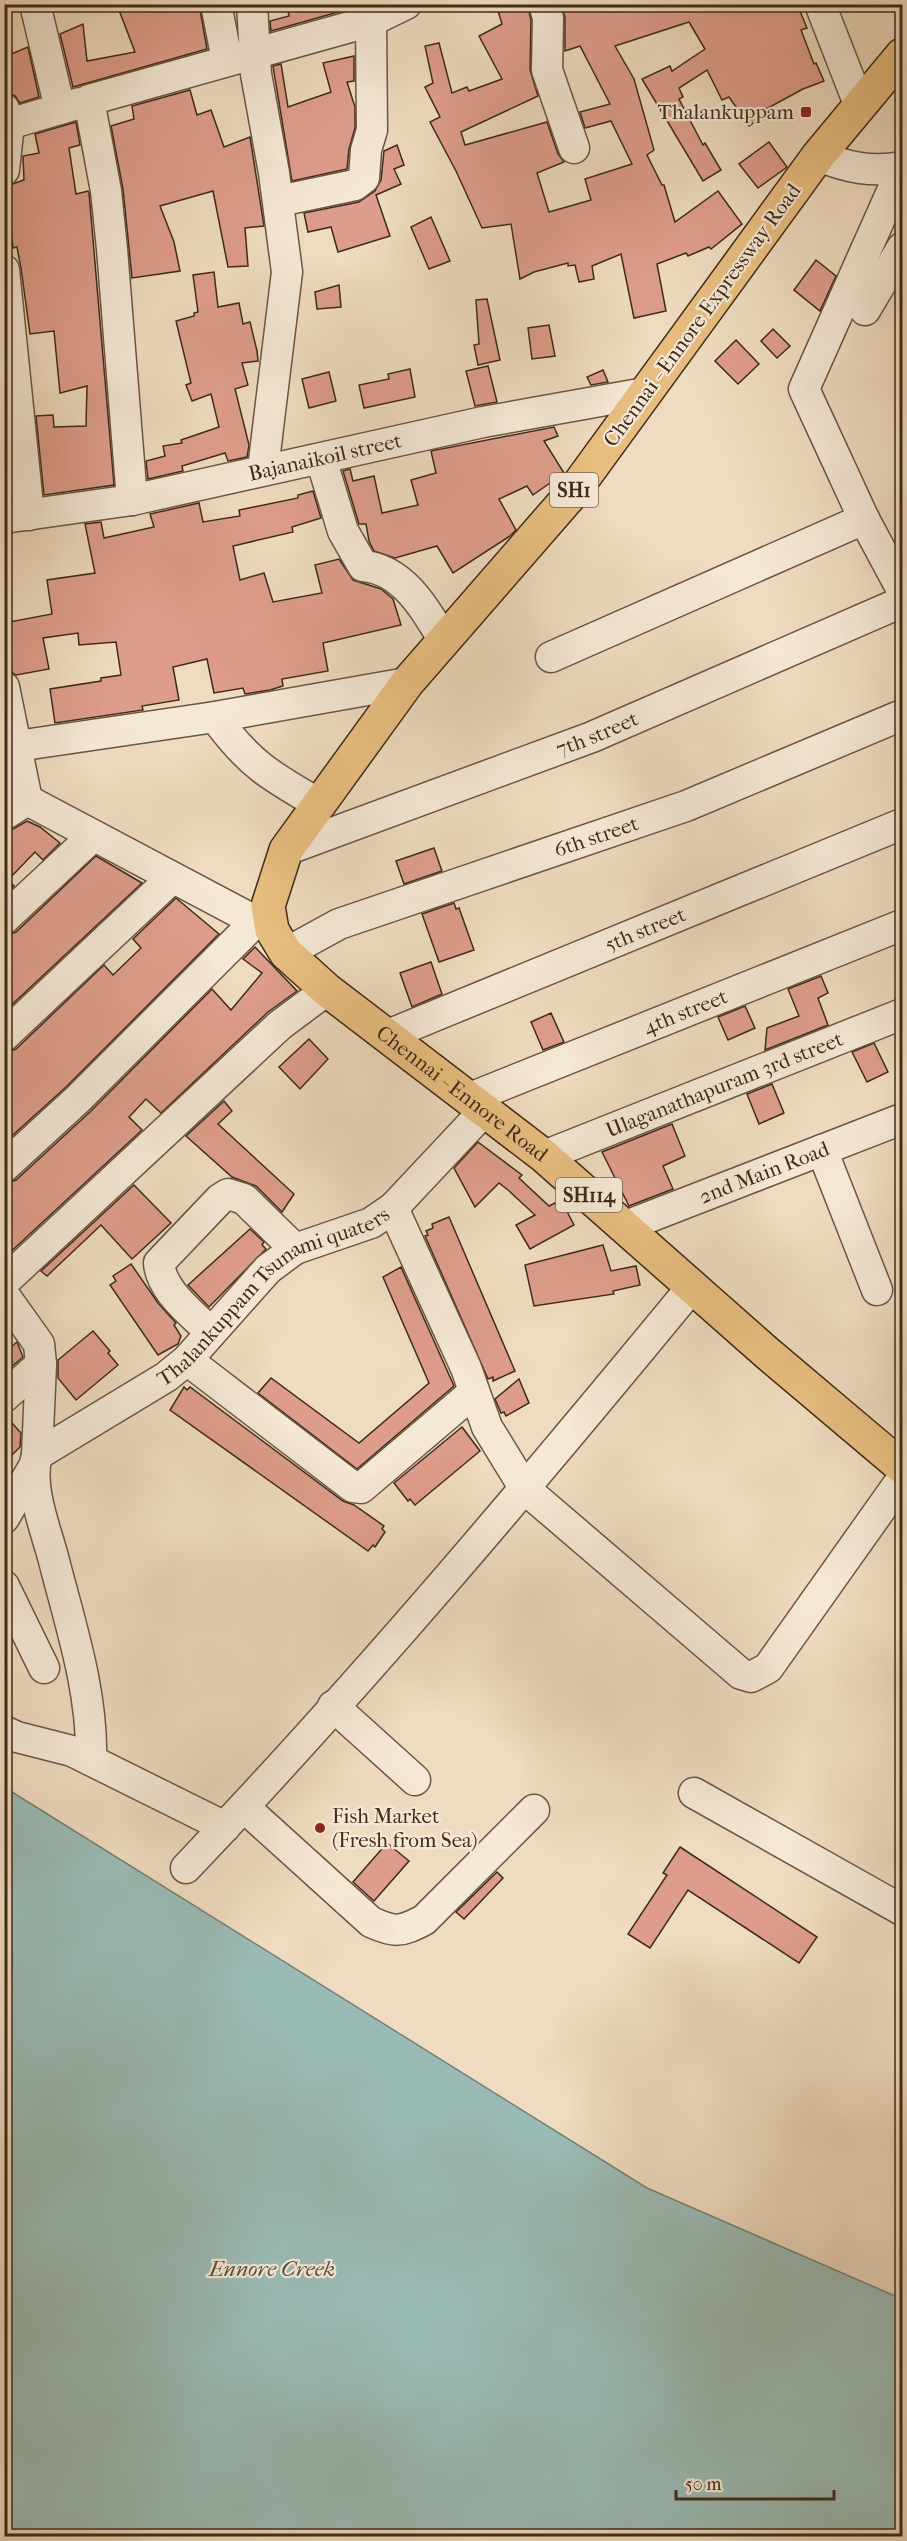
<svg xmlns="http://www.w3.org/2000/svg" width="907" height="2541" font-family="'IM FELL French Canon',serif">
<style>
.water{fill:#9abbb5;stroke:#758177;stroke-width:1.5}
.building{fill:#de9d8b;stroke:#3e2b19;stroke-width:1.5}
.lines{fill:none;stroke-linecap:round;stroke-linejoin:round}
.minor-casing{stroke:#6a5742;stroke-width:33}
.major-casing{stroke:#3e2b19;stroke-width:36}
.minor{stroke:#f5e8d5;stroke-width:30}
.major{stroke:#e8be80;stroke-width:33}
.poi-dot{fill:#8f2418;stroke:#f5e8d5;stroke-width:2}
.labels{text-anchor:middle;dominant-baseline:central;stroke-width:4.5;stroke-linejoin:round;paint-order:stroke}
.shield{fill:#f5e8d5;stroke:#756451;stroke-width:1.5}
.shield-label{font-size:20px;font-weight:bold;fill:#3e2b19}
.poi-label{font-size:21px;fill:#3e2b19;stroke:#f5e8d5;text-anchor:end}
.street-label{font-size:21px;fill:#3e2b19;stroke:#f5e8d5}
.water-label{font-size:22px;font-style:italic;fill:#554f40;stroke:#f5e8d5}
</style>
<rect width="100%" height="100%" fill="#efdbbf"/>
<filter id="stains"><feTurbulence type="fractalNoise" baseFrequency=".00333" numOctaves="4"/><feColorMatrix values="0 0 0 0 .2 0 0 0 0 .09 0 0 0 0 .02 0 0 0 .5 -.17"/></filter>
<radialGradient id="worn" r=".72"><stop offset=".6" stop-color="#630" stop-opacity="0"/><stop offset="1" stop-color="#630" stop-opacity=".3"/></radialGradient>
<polygon class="water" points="4,1787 647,2188 902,2299 902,2536 5,2536"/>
<g class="building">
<polygon points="131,4 199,4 207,49 73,87 60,34 83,24 87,61 135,52 119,10"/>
<polygon points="287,4 348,4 349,9 271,31 270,21 289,16"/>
<polygon points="496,4 527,4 531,20 530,70 538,96 461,132 465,145 547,122 558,154 564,162 537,173 549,212 591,200 585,179 632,164 611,121 585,128 580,112 610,104 580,46 565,51 565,18 562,4 797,4 807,28 801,30 814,64 816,63 824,81 803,89 766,109 769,112 749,126 729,97 722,100 707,70 679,88 683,97 679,99 703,145 705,143 721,170 703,181 642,79 670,66 672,71 705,49 689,22 615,46 634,79 654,150 647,155 662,185 664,185 675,222 718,191 742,224 711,249 709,247 688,256 686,253 657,264 666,311 634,318 621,254 592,266 594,279 579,282 575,265 568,266 568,263 534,272 520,279 511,224 482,228 456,171 430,122 440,117 425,87 433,83 425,46 439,43 452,93 467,87 469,91 502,79 479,36 502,24"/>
<polygon points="28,47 39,97 20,103 15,96 4,92 4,57"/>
<polygon points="354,56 354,81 347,82 355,107 355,128 349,149 347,169 292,181 273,66 281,64 288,107 331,92 323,63"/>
<polygon points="190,90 197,115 211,110 224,147 250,137 264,226 245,228 248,266 228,267 213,191 160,206 174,242 180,271 132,278 123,189 111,126 134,119 132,106"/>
<polygon points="76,122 80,145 69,148 76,194 88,191 89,193 114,485 44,495 36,416 53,415 54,427 86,426 87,386 60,393 54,331 30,334 21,268 17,247 13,248 7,186 24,180 23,156 39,153 35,134"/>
<polygon points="769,142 787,167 758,188 739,164"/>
<polygon points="397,145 404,165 394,169 401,184 376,195 390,236 338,252 331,227 308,232 304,213 359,202 375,191 381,180 384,151"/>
<polygon points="431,217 450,261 429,269 411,227"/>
<polygon points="816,260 836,276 820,311 794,290"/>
<polygon points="214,272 218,307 239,303 243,324 250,322 257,351 258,361 242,363 248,385 235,389 249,445 247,457 228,461 225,453 182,466 183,471 148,479 146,461 165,456 163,446 182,443 181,440 219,427 211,394 192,401 186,385 191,383 176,321 194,316 194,313 198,312 193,275"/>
<polygon points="339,285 341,307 317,309 315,292"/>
<polygon points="487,299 500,360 478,365 474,345 479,344 476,300"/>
<polygon points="549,325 555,356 532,359 528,328"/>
<polygon points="773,329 790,346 777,358 761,341"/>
<polygon points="736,340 759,364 738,384 715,361"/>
<polygon points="488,366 497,402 475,406 466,371"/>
<polygon points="410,369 415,397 364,408 359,385 389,379 388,374"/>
<polygon points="603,370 608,382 591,385 587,377"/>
<polygon points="329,372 336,401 309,408 302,379"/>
<polygon points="554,427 558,436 544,441 564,473 533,495 527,486 499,499 516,530 510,536 453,573 437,546 395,558 374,551 369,541 366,524 359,524 343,471 350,469 353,481 374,476 382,513 418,505 411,480 436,473 431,451"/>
<polygon points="313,491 321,518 292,527 293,532 233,546 240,580 264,573 273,602 322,593 315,565 339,559 353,580 381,589 393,599 401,625 323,643 328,671 282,679 283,686 270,690 245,694 243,688 214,693 207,659 173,667 179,700 142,706 143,710 55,723 50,689 101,681 101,678 121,675 116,642 79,645 78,633 43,638 49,669 16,675 10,671 4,623 52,614 47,580 95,573 85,524 101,522 104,538 154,527 150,514 199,503 203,522 240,516 239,510 298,498 298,495"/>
<polygon points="27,821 40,827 60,843 43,860 35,852 8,880 14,886 4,895 4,840 11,830"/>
<polygon points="434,848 442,871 404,884 396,861"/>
<polygon points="96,856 142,883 4,1012 4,936 16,932"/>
<polygon points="176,898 219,934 66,1087 4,1143 4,1053 16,1049 104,965 113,975 141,948 133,939"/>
<polygon points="454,903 456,909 459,908 474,950 439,962 422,914"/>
<polygon points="255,947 297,991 268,1012 161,1113 146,1099 129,1117 142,1130 4,1258 4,1184 16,1180 90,1112 212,989 231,1010 262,973 243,959"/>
<polygon points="431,962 442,994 412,1007 400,973"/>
<polygon points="821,976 828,993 818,998 828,1025 765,1050 767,1028 799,1016 788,989"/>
<polygon points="745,1006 755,1028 728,1040 718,1017"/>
<polygon points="551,1013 564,1042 543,1050 531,1022"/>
<polygon points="309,1039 328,1059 300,1089 279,1067"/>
<polygon points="874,1043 888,1072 867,1082 852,1052"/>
<polygon points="772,1084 784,1113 759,1124 747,1094"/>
<polygon points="224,1101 232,1111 218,1124 294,1194 282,1212 256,1186 232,1177 186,1136"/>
<polygon points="672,1124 685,1156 663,1166 673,1189 629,1206 602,1152"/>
<polygon points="478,1142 522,1175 519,1178 549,1206 561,1200 574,1225 530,1249 516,1225 535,1215 508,1190 499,1183 475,1207 454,1168"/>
<polygon points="134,1185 171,1223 132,1259 101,1225 47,1276 41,1271"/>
<polygon points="449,1217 515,1371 493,1381 493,1377 488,1379 425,1236 428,1235 426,1231 433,1228 432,1224"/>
<polygon points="250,1229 264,1242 262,1245 266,1249 209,1307 188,1285"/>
<polygon points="603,1245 611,1271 636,1266 640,1285 613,1291 614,1294 534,1306 525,1265"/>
<polygon points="131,1264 158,1303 176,1323 174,1325 181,1336 178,1344 158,1355 110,1285 116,1281 113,1276"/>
<polygon points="401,1267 454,1386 357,1469 258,1393 271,1378 359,1443 429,1383 383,1277"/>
<polygon points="93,1331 110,1351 108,1353 118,1365 76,1400 58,1378 58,1360"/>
<polygon points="17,1342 23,1357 4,1373 4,1353"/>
<polygon points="519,1379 529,1403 506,1416 504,1412 501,1413 495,1399"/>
<polygon points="184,1387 187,1390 190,1387 343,1501 354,1505 384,1526 382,1529 385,1532 375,1547 373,1545 368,1551 170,1410"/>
<polygon points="4,1414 21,1433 20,1447 4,1463"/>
<polygon points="462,1427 480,1451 415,1505 410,1499 408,1501 394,1483"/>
<polygon points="387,1843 409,1861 374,1901 353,1882"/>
<polygon points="680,1847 817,1937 799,1963 688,1890 650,1948 628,1934 667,1875 663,1873"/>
<polygon points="497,1872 503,1878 464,1919 456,1912"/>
</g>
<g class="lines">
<g class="minor-casing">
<g id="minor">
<polyline points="35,4 60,109"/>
<polyline points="216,4 227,60"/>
<polyline points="252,4 256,74 274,173 287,272 263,469"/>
<polyline points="544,4 548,18 547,70 574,148"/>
<polyline points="820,4 859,104"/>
<polyline points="4,109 9,124 4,170"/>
<polyline points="9,124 80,103"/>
<path d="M818 156C847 167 871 173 902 167"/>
<polyline points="902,169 804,389 864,519 902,590"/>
<polyline points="279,201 355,185 364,178 366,150 372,130 371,21"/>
<polyline points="4,270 29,515"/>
<polyline points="865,310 902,248"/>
<path d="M321 459 343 531 363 566C402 569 425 608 443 639"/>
<polyline points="132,500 112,249 106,191 89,100 371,21 406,4"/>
<path id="s1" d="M4 518 132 500 483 422 645 393"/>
<polyline points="551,657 864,519"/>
<polyline points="4,687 27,800 4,815"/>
<path d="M215 717C248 763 270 776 319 804"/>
<polyline points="17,746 215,717 407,683"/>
<polyline points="4,791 27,800 272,930"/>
<path id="s2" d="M286 850 592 737 902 602"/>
<polyline points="4,919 93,836"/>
<path id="s3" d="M286 953 339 924 686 806 902 715"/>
<path id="s4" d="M388 1035 902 824"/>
<polyline points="4,1036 172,878"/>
<path id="s5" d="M470 1098 902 925"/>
<polyline points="822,1150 877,1290"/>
<path id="s6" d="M544 1156 902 1014"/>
<polyline points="4,1167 78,1099 256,921"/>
<polyline points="393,1208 466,1368 487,1427 525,1489 741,1674 751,1677 768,1668 902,1479"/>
<path id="s7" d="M626 1226 902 1119"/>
<polyline points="4,1282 280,1025 327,990"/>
<path d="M4 1295 39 1344 41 1364 37 1455C28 1486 45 1527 53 1557 70 1624 93 1691 91 1760"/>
<path d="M210 1332C192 1313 161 1291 159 1263L220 1199 228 1194 244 1199 295 1249"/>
<polyline points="187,1360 353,1487 361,1488 474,1392"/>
<polyline points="4,1397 41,1364"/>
<path id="s8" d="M37 1455 166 1377 187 1360 268 1269 295 1249 371 1223 393 1208 485 1110"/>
<polyline points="4,1518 33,1468"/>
<polyline points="4,1586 44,1668"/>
<polyline points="333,1706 415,1780"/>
<polyline points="4,1731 17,1737 72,1751 225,1827"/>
<polyline points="694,1793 902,1910"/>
<path d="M244 1807 371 1922C395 1933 401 1932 424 1920L534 1810"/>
<path d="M186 1868C363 1682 529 1485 692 1287"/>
</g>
</g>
<g class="major-casing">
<g id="major">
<path id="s9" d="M902 55 818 156 574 491 407 683 286 850 268 906 272 930 286 953 327 990 544 1156 766 1352 902 1467"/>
</g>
</g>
<use href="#minor" class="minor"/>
<use href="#major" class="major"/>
</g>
<g class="poi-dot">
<rect x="800" y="106" width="12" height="12" rx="3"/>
<circle cx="320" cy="1828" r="6"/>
</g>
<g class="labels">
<g class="shield">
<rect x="550" y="473" width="48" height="34" rx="4.5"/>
<rect x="556" y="1178" width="66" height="34" rx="4.5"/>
</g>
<g class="shield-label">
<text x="574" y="490">SH1</text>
<text x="589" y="1195">SH114</text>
</g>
<g class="poi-label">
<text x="794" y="112">Thalankuppam</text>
<text x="332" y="1816" text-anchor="start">Fish Market<tspan x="332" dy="24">(Fresh from Sea)</tspan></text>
</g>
<g class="street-label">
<text transform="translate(702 315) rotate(-54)">Chennai - Ennore Expressway Road</text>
<text stroke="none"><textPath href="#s1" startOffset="327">Bajanaikoil street</textPath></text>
<text stroke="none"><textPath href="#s2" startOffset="332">7th street</textPath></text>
<text stroke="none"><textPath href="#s3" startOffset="332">6th street</textPath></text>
<text stroke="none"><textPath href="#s4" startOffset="278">5th street</textPath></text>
<text stroke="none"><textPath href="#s5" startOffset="232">4th street</textPath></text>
<text stroke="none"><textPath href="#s6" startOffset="194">Ulaganathapuram 3rd street</textPath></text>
<text stroke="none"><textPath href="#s9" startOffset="1342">Chennai - Ennore Road</textPath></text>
<text stroke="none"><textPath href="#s7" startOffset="148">2nd Main Road</textPath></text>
<text stroke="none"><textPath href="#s8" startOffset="288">Thalankuppam Tsunami quaters</textPath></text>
</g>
<g class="water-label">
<text x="272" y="2269">Ennore Creek</text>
</g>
</g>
<rect width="907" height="2541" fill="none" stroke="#efdbbf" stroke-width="24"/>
<rect x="6" y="6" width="895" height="2529" fill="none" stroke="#3e2b19" stroke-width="3"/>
<rect x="12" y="12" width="883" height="2517" fill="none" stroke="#3e2b19" stroke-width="1.5"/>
<path d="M676 2490v9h158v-9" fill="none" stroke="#3e2b19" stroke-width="3"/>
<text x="685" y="2490" font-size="18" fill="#3e2b19" stroke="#f5e8d5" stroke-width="4.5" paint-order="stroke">50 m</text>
<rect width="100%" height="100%" filter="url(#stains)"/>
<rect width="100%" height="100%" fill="url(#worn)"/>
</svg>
